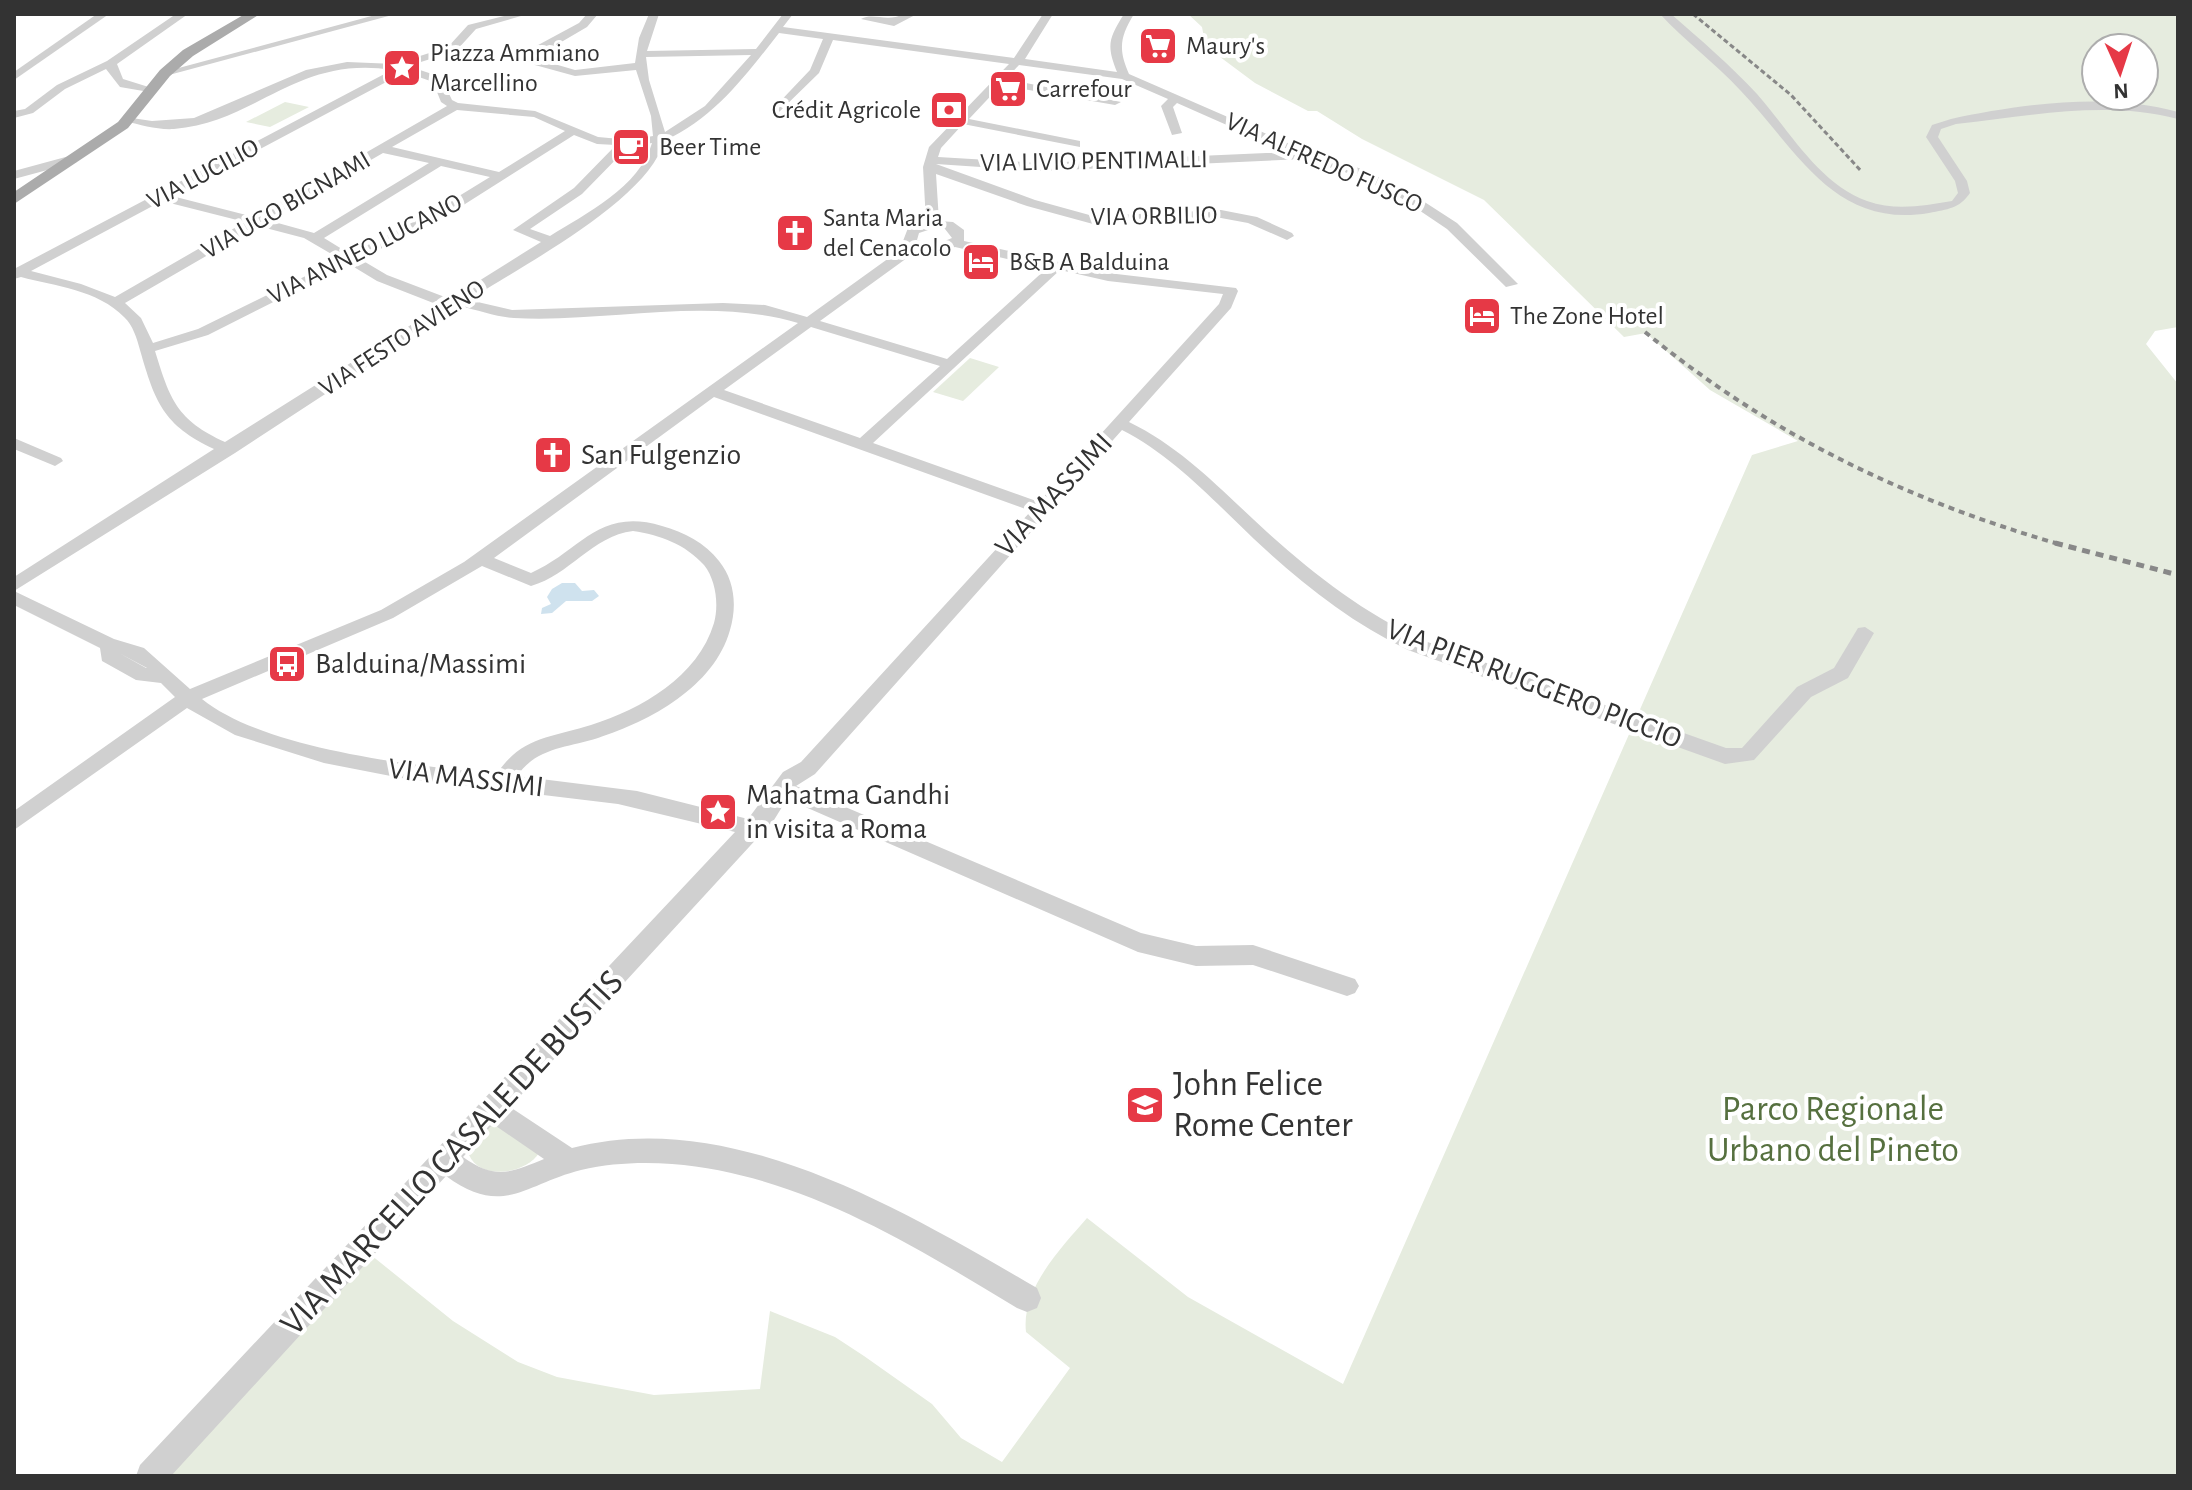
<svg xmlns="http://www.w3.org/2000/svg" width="2192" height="1490" font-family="'Alegreya Sans',sans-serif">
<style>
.green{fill:#e6ecdf;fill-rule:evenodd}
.water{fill:#cfe2ee}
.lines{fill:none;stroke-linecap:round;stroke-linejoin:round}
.minor{fill:#d0d0d0;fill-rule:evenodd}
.major{fill:#ababab;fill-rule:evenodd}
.rail-far2{stroke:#888;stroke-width:3;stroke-dasharray:5 3;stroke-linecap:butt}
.rail-far1{stroke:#888;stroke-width:4;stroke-dasharray:6 5;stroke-linecap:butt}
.rail{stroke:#888;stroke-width:5;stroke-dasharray:8 6;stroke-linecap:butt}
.labels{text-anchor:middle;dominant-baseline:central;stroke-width:8;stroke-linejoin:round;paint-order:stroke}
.far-poi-label{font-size:26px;fill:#333;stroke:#fff;text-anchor:start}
.far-street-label{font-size:26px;fill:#333;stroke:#fff}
.poi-label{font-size:30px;fill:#333;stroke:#fff;text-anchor:start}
.street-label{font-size:30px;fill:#333;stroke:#fff}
.near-poi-label{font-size:36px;fill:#333;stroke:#fff;text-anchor:start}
.near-park-label{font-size:36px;fill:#56703f;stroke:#fff}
.near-street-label{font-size:36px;fill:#333;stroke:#fff}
</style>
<rect width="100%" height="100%" fill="#fff"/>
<g class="green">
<path d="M1188 14H2178V327L2155 331 2146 344 2178 384V1476H163L371 1255 453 1321 518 1362 557 1377 654 1395 760 1389 770 1311 835 1337 864 1356 932 1404 961 1438 1002 1462 1070 1368 1026 1332C1021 1289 1061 1248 1087 1218L1188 1297 1343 1384 1752 455 1798 441 1710 390 1646 333 1624 337 1484 200 1362 139 1317 111H1308L1255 83 1212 51 1205 43 1202 27ZM2096 48H2144V96H2096Z"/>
<polygon points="285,102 309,107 270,127 246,122"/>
<polygon points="970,358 999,367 963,401 933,392"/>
<path d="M501 1122 539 1153C526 1174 480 1181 469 1155L492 1124Z"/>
</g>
<polygon class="water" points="562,583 575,583 582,591 594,590 599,596 592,601 566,601 552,613 541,614 542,608 551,604 547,597 552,589"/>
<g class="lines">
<g class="minor">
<polygon points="97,14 109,14 14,80 14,72"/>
<polygon points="176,14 188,14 117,64 123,79 155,89 155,93 120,87 106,69 65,89 33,113 14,118 14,111 25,109 57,85 107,61"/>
<polygon points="379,14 396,14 169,75 160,73"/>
<path d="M512 14 521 16 476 29 456 51 408 66 441 77 452 100 458 103 535 111 598 137 631 140 653 136 651 116 636 70 575 76 524 62 527 51 579 23 587 14H598L587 27 534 58 575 70 635 63 639 38 649 14H659L647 51 756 49 783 14H793L783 27 1014 58 1043 14H1053L1025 59 1117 72C1106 45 1109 38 1124 14H1134C1120 37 1118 49 1129 74L1313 154 1362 169 1406 190 1457 223 1518 284 1506 287 1447 229 1398 196 1354 175 1303 159 1040 171 936 164 1035 200 1093 216 1221 210 1257 217 1292 233 1294 236 1287 240 1248 223 1221 218 1093 224 1027 206 936 174 939 221 953 222 964 230V241L1108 273 1236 288 1238 291 1231 308 1129 422C1183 448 1223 492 1267 532 1315 575 1364 613 1422 640L1726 748H1742L1797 687 1834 668 1858 628 1865 627 1874 633 1848 678 1811 697 1754 760 1725 764 1408 650C1350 622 1301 583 1254 539 1213 500 1173 456 1122 430L815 774 796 786 1141 933 1196 946 1253 945 1355 979 1359 986 1355 993 1347 996 1253 965 1196 966 1138 952 787 799 774 820 510 1107 572 1148C731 1106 904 1211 1037 1288L1041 1298 1037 1308 1027 1312 1017 1308C911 1244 799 1174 672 1164 642 1162 611 1163 581 1170 525 1184 503 1218 446 1176L171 1476H136L140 1465 735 832 618 804 401 778 324 763 235 735 187 708 14 830V811L175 697 161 683 136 680 102 661 100 648 14 605V577L214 449C163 425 155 402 140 350 137 339 133 325 124 317 98 290 55 286 21 277L14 279V269L392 70C296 55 256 123 174 129 157 130 141 125 125 121V117L152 121 194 118 306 70 347 62 395 64 448 47 468 25ZM779 33 823 39 810 70 771 111 777 114 819 73 833 40 1009 64 929 147 923 167 926 222 908 228 903 241 907 245 807 317 765 305 723 303 512 310 469 300C521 266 649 200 664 141 716 117 745 76 779 33ZM751 55 705 106 665 132 649 80 646 57ZM1019 65 1122 79 1168 99 1161 106 1172 135 1182 133 1173 107 1177 103 1288 152 1040 163 938 157 941 148 963 124 1080 147V141L969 119 1001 85 1115 105 1121 102 1006 79ZM405 72 433 82 441 102 447 106 254 217 172 196ZM457 110 534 117 565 131 499 172 392 147ZM574 135 597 144 616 145 574 188 513 230 541 242 450 299 387 275 360 259 443 218ZM652 143C640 187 585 214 550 236L530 229 582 194 628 147ZM383 153 429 163 314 233 267 220ZM441 166 490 177 433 212 350 254 324 238ZM162 201 245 222 115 297 81 284 31 271ZM258 226 304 238 340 259 198 329 153 343 141 318 125 303ZM934 228 945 229 952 238 935 245 917 240 919 233ZM955 247 1047 268 947 359 820 321 918 250 935 253ZM349 264 377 281 441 306 225 442C177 420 170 400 155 351L208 335ZM1060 270 1108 281 1223 294 1219 304 1039 502 873 443ZM460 306C477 310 497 317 514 318 608 323 706 296 798 323L464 562 381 610 190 689 144 648 114 639 14 591 235 453ZM811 327 940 366 860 438 724 390ZM714 397 1031 511 801 762 783 772 748 819 637 791 517 776C537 747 567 748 598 738 650 721 714 687 730 630 737 606 735 581 719 561 705 543 684 532 662 526 598 507 581 551 531 573L494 558ZM633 531C660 535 685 544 704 565 716 580 719 605 714 623 698 677 641 709 591 725 553 737 520 737 497 774 417 766 265 750 202 699L393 618 482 566 531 586C570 575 592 536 633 531ZM119 653 147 668H146ZM493 1124 544 1159C510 1173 495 1180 463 1157Z"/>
<path d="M904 14H917L894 26 861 19C874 12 886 23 904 14Z"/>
<path d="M1660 14H1671C1701 40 1730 65 1757 94 1789 130 1819 184 1867 201 1895 211 1923 206 1952 201L1958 193 1955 181 1926 137 1932 125 1951 119C2021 104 2109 92 2178 112V119C2104 100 2032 116 1956 124L1941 129 1938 137 1967 181 1970 193C1959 209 1948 209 1929 213 1833 229 1796 148 1740 90 1715 63 1685 41 1660 14Z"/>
<polygon points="73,155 77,156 77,162 14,179 14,171"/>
<polygon points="14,438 61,458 63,461 55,466 14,449"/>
</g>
<polygon class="major" points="245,14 260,14 193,56 170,76 128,128 14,204 14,192 118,122 160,70 183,50"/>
<polyline class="rail-far2" points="1693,14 1791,95 1862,172"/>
<path class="rail-far1" d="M1645 332C1771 435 1906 500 2062 545"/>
<polyline class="rail" points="2055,543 2178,575"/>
</g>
<defs>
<g id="supermarket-square" transform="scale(2)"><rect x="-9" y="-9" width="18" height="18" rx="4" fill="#e63946" stroke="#fff"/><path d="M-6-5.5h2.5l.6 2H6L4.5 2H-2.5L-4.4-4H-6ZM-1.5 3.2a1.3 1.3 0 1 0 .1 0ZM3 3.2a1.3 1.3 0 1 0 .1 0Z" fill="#fff"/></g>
<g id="sight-square" transform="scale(2)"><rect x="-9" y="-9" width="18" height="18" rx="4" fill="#e63946" stroke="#fff"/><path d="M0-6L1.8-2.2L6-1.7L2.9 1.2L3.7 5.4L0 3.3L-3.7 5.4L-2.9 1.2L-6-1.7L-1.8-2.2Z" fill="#fff"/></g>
<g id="bank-square" transform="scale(2)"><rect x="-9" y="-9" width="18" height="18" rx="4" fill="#e63946" stroke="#fff"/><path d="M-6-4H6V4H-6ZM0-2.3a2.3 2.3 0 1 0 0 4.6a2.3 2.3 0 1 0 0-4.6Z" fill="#fff"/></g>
<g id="cafe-square" transform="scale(2)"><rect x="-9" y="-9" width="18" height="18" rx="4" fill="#e63946" stroke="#fff"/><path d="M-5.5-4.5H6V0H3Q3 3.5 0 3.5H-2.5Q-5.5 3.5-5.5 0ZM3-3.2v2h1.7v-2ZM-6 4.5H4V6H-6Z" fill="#fff"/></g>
<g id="church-square" transform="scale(2)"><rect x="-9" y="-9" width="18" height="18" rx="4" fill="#e63946" stroke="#fff"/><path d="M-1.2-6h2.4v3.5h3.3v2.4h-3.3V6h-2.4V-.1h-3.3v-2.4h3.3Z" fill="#fff"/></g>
<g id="hotel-square" transform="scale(2)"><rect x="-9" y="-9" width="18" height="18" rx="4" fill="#e63946" stroke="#fff"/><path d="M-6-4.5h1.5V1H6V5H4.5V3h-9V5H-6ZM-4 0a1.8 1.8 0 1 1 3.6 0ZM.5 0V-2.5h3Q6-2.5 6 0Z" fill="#fff"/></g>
<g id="bus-square" transform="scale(2)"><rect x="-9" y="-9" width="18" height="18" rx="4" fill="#e63946" stroke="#fff"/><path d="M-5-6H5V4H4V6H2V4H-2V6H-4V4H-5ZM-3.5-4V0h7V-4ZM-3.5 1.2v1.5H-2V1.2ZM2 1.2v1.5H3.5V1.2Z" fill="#fff"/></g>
<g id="university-square" transform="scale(2)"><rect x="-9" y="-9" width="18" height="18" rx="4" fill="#e63946" stroke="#fff"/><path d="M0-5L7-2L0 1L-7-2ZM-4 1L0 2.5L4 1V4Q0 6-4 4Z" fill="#fff"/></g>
</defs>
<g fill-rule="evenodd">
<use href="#supermarket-square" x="1158" y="46"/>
<use href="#sight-square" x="402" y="68"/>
<use href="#supermarket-square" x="1008" y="89"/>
<use href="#bank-square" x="949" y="110"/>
<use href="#cafe-square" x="631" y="147"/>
<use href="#church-square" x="795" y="233"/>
<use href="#hotel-square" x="981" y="262"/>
<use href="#hotel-square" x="1482" y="316"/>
<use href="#church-square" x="553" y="455"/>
<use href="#bus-square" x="287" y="664"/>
<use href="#sight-square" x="718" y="812"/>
<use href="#university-square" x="1145" y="1105"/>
</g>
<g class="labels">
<g class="far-poi-label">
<text x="1186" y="46">Maury's</text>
<text x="430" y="53">Piazza Ammiano<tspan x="430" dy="30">Marcellino</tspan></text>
<text x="1036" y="89">Carrefour</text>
<text x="921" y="110" text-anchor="end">Crédit Agricole</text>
<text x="659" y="147">Beer Time</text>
<text x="823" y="218">Santa Maria<tspan x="823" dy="30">del Cenacolo</tspan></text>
<text x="1009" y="262">B&amp;B A Balduina</text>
<text x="1510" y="316">The Zone Hotel</text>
</g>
<g class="far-street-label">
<text transform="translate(1094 161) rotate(-1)">VIA LIVIO PENTIMALLI</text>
<text transform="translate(1324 163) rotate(24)">VIA ALFREDO FUSCO</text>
<text transform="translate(203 174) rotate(-28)">VIA LUCILIO</text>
<text transform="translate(286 205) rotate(-30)">VIA UGO BIGNAMI</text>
<text transform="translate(1154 216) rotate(-1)">VIA ORBILIO</text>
<text transform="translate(365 249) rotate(-27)">VIA ANNEO LUCANO</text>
<text transform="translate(402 338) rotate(-33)">VIA FESTO AVIENO</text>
</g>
<g class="poi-label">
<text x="581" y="455">San Fulgenzio</text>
<text x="315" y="664">Balduina/Massimi</text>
<text x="746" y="795">Mahatma Gandhi<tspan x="746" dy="34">in visita a Roma</tspan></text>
</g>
<g class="street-label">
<text transform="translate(1054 495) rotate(-47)">VIA MASSIMI</text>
<text transform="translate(1534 684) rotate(21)">VIA PIER RUGGERO PICCIO</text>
<text transform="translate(466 778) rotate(7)">VIA MASSIMI</text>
</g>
<g class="near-poi-label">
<text x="1173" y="1084">John Felice<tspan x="1173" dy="41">Rome Center</tspan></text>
</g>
<g class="near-park-label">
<text x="1833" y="1109">Parco Regionale<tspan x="1833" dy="41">Urbano del Pineto</tspan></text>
</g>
<g class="near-street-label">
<text transform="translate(452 1153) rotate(-47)">VIA MARCELLO CASALE DE BUSTIS</text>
</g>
</g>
<rect width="2192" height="1490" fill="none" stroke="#333333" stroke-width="32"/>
<g transform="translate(2120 72) rotate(177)"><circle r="38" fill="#ffffff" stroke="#adadad" stroke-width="2"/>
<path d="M0-6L14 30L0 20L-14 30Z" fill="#e63946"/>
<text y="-12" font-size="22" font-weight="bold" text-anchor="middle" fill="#333333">N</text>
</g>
</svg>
